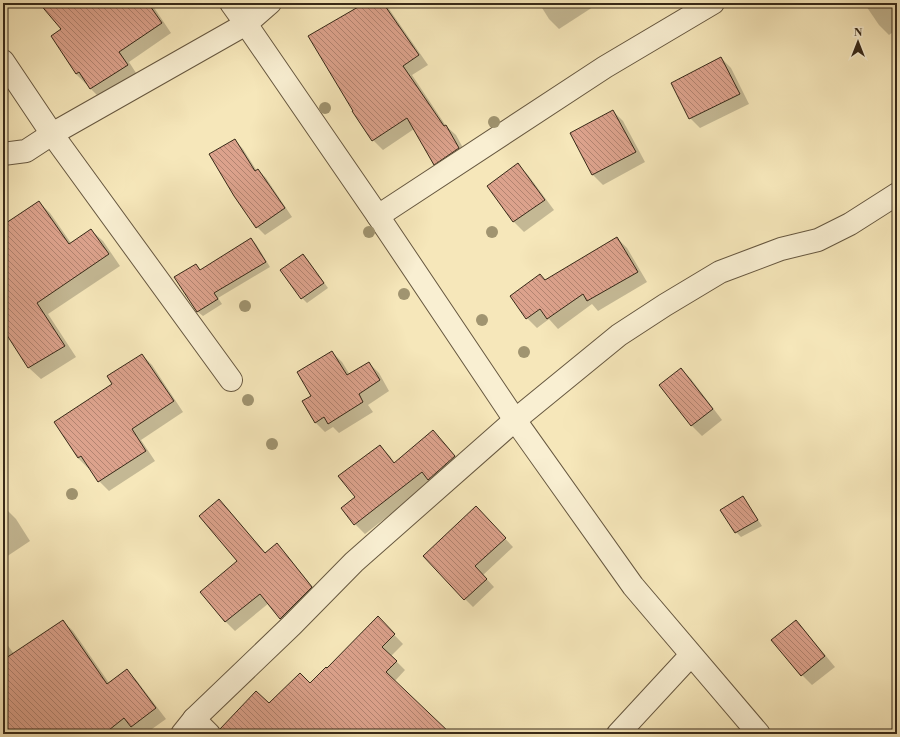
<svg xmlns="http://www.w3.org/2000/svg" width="900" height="737" font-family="'Libre Bodoni',serif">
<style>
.shadow{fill:#0003}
.building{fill:url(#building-back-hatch);stroke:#372918}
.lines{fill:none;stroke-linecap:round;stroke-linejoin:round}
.street-casing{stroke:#675840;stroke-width:24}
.street{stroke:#f9efd2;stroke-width:22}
.tree{fill:#a09470}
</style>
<defs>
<pattern id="building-back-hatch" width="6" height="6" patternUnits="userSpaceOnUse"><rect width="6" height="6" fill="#dca28c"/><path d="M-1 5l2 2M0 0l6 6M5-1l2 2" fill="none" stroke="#b38471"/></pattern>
</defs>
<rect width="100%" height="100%" fill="#f6e7ba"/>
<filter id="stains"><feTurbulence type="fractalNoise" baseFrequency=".005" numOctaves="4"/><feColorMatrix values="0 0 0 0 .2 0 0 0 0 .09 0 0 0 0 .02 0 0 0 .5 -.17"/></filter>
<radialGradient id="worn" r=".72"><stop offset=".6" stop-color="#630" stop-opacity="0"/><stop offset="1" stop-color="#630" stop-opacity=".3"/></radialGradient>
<g class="shadow">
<polygon points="40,3 151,3 171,33 129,62 138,76 101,99 91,89 87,83 86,84 76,74 62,30"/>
<polygon points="367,3 385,3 387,6 428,65 412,75 446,126 456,135 468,157 444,173 434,164 414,129 383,150 373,140 353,111"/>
<polygon points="539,3 591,3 593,7 559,29 549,19"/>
<polygon points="864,3 897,3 897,29 889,35 879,25"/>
<polygon points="721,58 731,68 749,104 700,128 690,118"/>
<polygon points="613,111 623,121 645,162 603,185 593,175 571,133"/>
<polygon points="235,140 243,149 257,171 258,170 266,178 292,217 265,235 257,227"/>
<polygon points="518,165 528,175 554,210 524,232 514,222 489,186"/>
<polygon points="39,202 50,213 71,243 91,230 103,241 120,266 48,314 76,357 41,379 29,368 10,337 3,342 3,226"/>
<polygon points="617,238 627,248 647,282 598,311 592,304 558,329 549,319 537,328 527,318"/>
<polygon points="251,239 256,244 270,267 218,298 222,304 203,316 198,312 176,277 196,265 201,270"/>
<polygon points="303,255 308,260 328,288 307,303 302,298"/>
<polygon points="332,352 342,362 350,375 369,363 379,373 389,391 368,405 373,412 339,433 333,427 325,432 315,422 312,397"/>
<polygon points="142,355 152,365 183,412 141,440 155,461 109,491 99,481 90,467 88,468 78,458 55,422 113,384"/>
<polygon points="681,369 691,379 722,420 702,436 692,426 660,385"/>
<polygon points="433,432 443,442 464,467 432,482 365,534 355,524 342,508 356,497 380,446 390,456 395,464"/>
<polygon points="743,498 747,503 762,526 741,537 736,532"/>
<polygon points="219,500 228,509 266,554 277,545 286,554 320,596 290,627 281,618 269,603 235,631 226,622 201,592 238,561"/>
<polygon points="6,509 16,519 30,541 3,559 3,511"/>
<polygon points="484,516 513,547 483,575 494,587 473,607 465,599"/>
<polygon points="378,618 403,644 391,656 405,670 394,682 435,734 231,734 269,705 310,685 327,670"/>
<polygon points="63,621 73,631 109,683 127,670 137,681 166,719 145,734 3,734 3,639 14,654"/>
<polygon points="796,622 806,632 835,667 812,685 802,675"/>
</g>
<g class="building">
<polygon points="39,3 148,3 162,23 119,52 128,65 90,89 79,72 76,74 51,36 61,29"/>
<polygon points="365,3 383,3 419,55 403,66 444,126 446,125 459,148 434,165 407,118 372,141 352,111 353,111 308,36"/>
<polygon points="721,57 740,94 689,119 671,83"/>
<polygon points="613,110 636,152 592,175 570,133"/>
<polygon points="235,139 255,171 258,169 285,208 256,228 234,196 209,154"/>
<polygon points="518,163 545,200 513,222 487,186"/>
<polygon points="39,201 69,244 91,229 109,254 37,303 65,346 28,368 3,329 3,225"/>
<polygon points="617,237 638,272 587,301 583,294 547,319 540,309 526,319 510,296 540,274 545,280"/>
<polygon points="251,238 266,262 214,293 218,299 197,312 174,277 196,264 200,270"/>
<polygon points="303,254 324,283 301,299 280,270"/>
<polygon points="332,351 347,375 369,362 380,380 359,394 363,402 328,424 324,417 315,423 302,401 311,396 297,372"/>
<polygon points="142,354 174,401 132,429 146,451 98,482 81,456 78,458 54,422 112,384 107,376"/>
<polygon points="681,368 713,409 691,426 659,385"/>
<polygon points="433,430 455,456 428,480 422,472 354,525 341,508 355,497 338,476 380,445 394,463"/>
<polygon points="743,496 758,520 735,533 720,510"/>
<polygon points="219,499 265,553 277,543 312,587 280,619 260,594 225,622 200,592 237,561 199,516"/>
<polygon points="476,506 506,538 475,566 487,579 464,600 423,556"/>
<polygon points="378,616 395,634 382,647 397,661 386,672 451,734 221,734 220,729 256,691 269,703 300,673 310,683 326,667 327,668"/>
<polygon points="63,620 107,684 127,669 156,708 131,727 124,718 104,734 3,734 3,660"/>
<polygon points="796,620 825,656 801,676 771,640"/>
</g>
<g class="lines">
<g class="street-casing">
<g id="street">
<polyline points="231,3 246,24 378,216 515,420 633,586 759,734"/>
<polyline points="3,61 52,134 231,380"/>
<polyline points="3,154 26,151 52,134 246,24 270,3"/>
<polyline points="378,216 605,67 713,3"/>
<polyline points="194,719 209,734"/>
<polyline points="182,734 194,719 292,625 354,562 515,420 619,335 665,305 720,272 781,249 818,240 850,224 897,194"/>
<polyline points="618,734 691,655"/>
</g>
</g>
<use href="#street" class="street"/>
</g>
<g class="tree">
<circle cx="325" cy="108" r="6"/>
<circle cx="494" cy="122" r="6"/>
<circle cx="369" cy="232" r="6"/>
<circle cx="492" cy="232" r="6"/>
<circle cx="404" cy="294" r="6"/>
<circle cx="245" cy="306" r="6"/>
<circle cx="482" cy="320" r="6"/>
<circle cx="524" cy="352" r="6"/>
<circle cx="248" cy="400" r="6"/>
<circle cx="272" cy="444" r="6"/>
<circle cx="72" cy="494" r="6"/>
</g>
<rect width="900" height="737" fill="none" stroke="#f6e7ba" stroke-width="16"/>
<rect x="4" y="4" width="892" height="729" fill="none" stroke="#372918" stroke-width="2"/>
<rect x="8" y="8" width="884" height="721" fill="none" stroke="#372918"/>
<g transform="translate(858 42)" stroke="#f9efd2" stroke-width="3" paint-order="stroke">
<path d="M0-3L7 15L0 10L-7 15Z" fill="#372918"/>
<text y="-6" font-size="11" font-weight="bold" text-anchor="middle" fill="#372918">N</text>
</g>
<rect width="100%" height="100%" filter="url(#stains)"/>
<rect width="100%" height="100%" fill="url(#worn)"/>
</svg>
